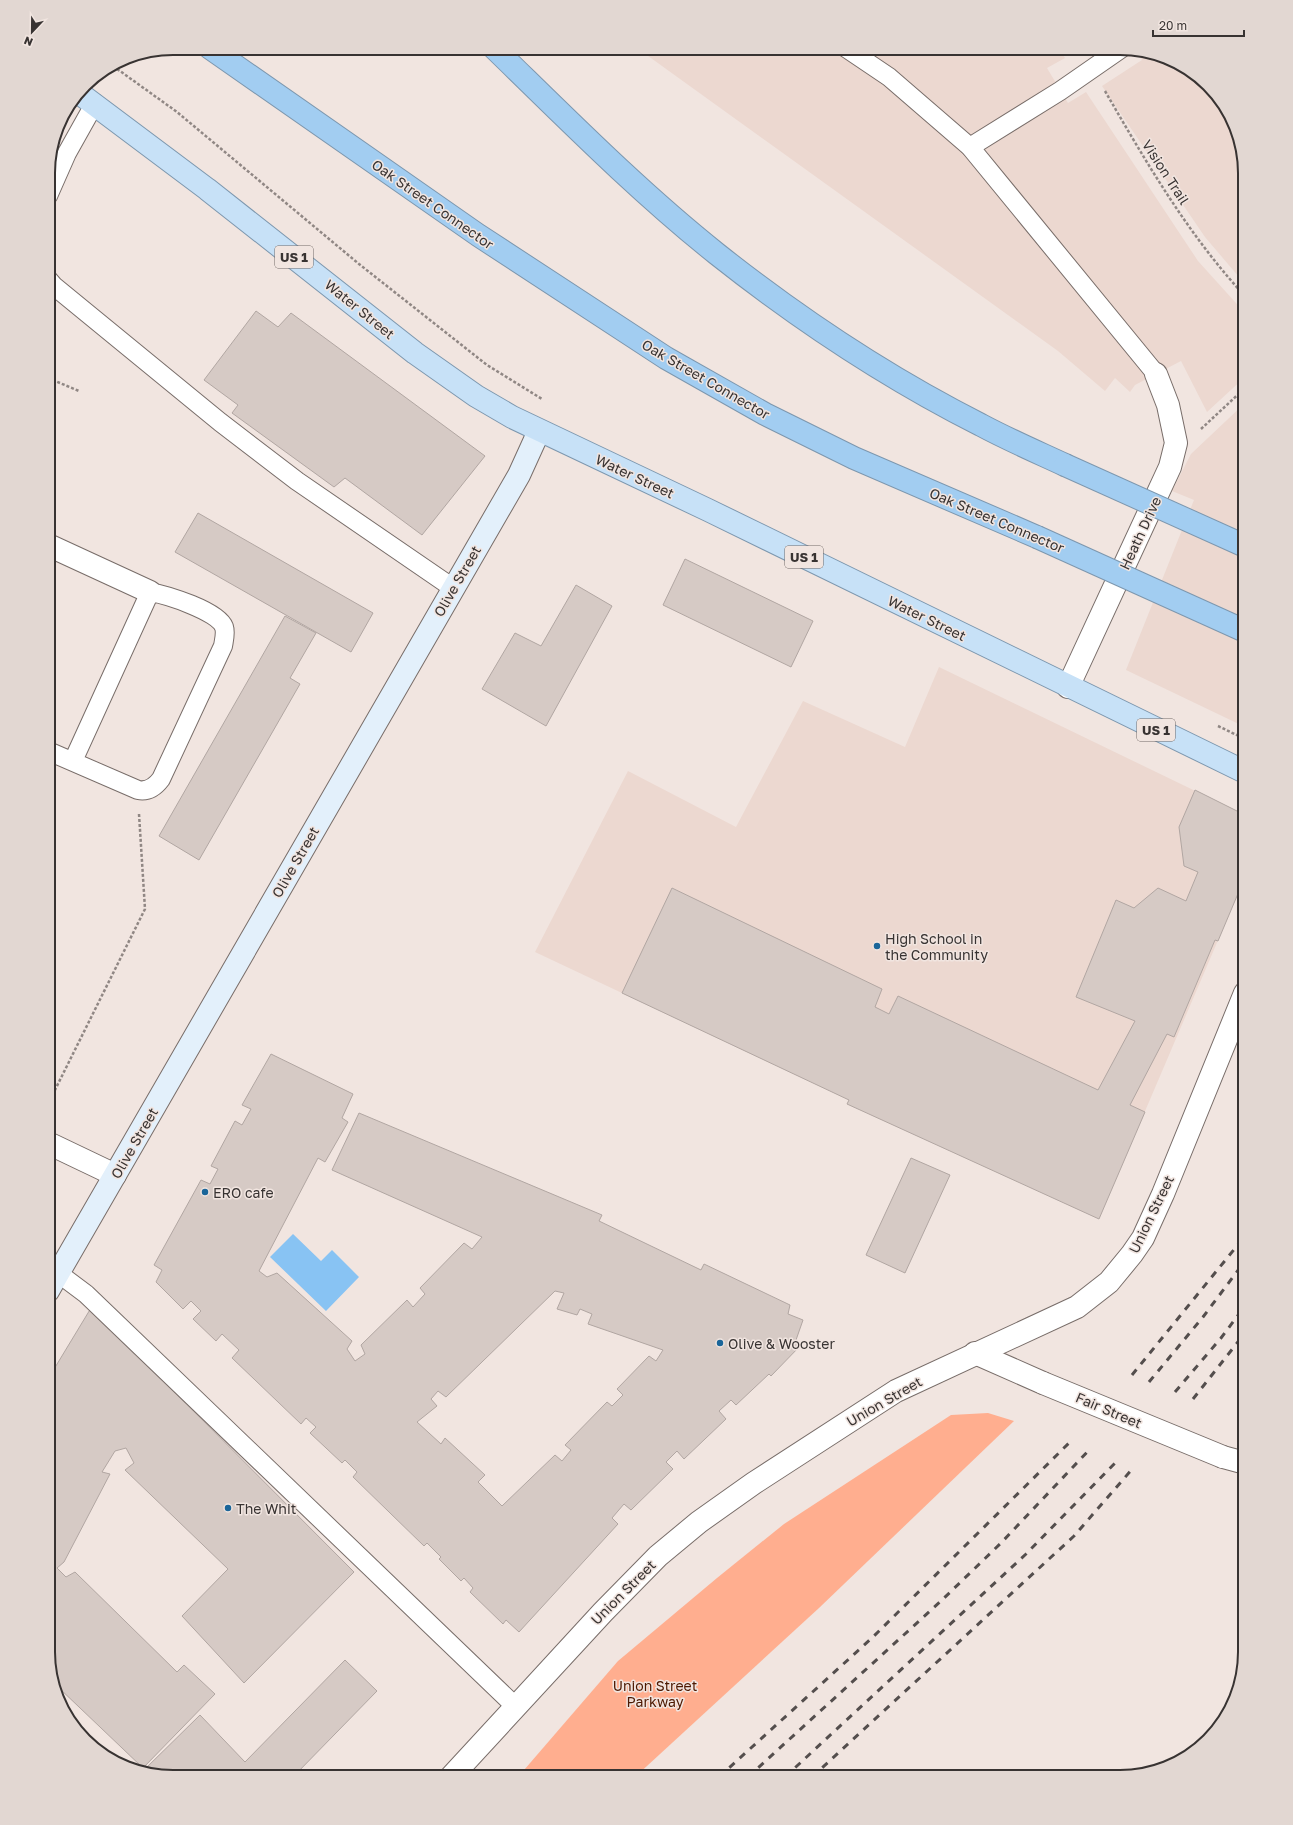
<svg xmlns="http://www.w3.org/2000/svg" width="1293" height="1825" font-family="'Golos Text',sans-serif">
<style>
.built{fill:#ecd8d0}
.green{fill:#ffae8f}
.water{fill:#88c3f3}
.building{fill:#d6cac5;stroke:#b1a6a2;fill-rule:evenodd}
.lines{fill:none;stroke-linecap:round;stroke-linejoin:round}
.lane-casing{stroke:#786d69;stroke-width:20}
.street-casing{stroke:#786d69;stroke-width:24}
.secondary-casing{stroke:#786d69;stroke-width:24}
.primary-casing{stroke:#7d97ae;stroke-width:24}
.highway-casing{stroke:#7d97ae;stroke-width:24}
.path{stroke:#908784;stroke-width:2.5;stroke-dasharray:3 2;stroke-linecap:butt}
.lane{stroke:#fff;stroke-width:18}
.street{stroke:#fff;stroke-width:22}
.secondary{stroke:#e3f0fb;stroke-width:22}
.primary{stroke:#c7e1f7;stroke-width:22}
.highway{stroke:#a2cdf1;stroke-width:22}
.rail{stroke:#544e4d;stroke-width:3;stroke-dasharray:7 7;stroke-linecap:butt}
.street-bridge-casing{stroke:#786d69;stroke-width:24;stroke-linecap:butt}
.highway-bridge-casing{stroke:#7d97ae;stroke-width:24;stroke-linecap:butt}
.street-bridge{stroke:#fff;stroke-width:22}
.highway-bridge{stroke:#a2cdf1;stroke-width:22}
.poi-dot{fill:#1a6599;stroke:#f1e5e0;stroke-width:1.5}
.labels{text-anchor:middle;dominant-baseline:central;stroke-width:3;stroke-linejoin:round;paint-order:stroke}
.shield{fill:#f1e5e0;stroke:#706866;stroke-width:1}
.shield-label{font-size:13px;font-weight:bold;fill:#383332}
.street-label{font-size:14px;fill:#383332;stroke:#f1e5e0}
.poi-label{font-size:14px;fill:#383332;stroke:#f1e5e0;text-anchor:start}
.park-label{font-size:14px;fill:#4d1801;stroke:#f1e5e0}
.rim{fill:none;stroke:#383332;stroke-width:2}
</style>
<rect width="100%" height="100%" fill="#f1e5e0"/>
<g class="built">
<polygon points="637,48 1059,48 1065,58 1047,68 1068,103 1086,92 1198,261 1245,313 1245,377 1207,412 1181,361 1135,385 1130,392 1115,378 1105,391 1058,351"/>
<polygon points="1136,51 1183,65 1228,110 1245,173 1245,284 1205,237 1102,86 1142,60"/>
<polygon points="1245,403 1245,727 1126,670 1194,500 1172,491 1191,454"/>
<polygon points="939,667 1245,815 1245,877 1099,1219 847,1104 849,1100 535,952 628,771 736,827 803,701 905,747"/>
</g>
<polygon class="green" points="988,1413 1014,1421 819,1608 635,1777 518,1777 618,1661 717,1578 784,1524 951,1415"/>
<polygon class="water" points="293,1234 321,1261 332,1250 359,1277 326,1311 270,1257"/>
<g class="building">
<polygon points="256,311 278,327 291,313 485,456 422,535 345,478 334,487 232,413 238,405 204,380"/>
<polygon points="48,392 55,395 48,411"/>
<polygon points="198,513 373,613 351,652 175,552"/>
<polygon points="685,559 813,621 791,667 663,605"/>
<polygon points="576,585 612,606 546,726 482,689 515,633 541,646"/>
<polygon points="285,616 316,633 290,678 300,684 199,860 159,836"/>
<polygon points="1195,790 1245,815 1245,877 1218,941 1215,940 1174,1037 1167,1034 1130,1105 1145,1112 1099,1219 847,1104 849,1100 622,993 672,888 882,989 875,1007 889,1014 898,996 1098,1090 1135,1021 1076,997 1116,900 1134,908 1158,888 1186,901 1198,872 1184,866 1179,827"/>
<polygon points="48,997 53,999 48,1009"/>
<path d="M271 1054 353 1094 342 1118 348 1122 325 1162 318 1158 259 1271 267 1277 277 1273 352 1341 347 1349 355 1361 365 1354 361 1345 407 1300 413 1307 425 1294 420 1288 464 1243 472 1249 482 1237 332 1170 359 1113 602 1215 599 1221 701 1270 704 1264 790 1305 788 1314 803 1320 796 1340 801 1345 771 1376 769 1374 736 1405 731 1400 719 1411 726 1419 684 1459 677 1451 666 1462 673 1469 631 1510 624 1504 612 1518 618 1524 519 1632 506 1620 503 1624 470 1592 473 1588 464 1578 461 1581 439 1559 441 1557 427 1543 424 1546 353 1477 357 1472 345 1460 342 1463 310 1433 316 1427 306 1418 301 1424 232 1358 239 1350 222 1334 216 1341 193 1319 201 1311 191 1301 183 1309 156 1282 162 1270 154 1265 201 1180 210 1184 218 1169 211 1166 235 1121 242 1125 251 1109 242 1105ZM555 1291 564 1293 557 1309 577 1315 580 1309 592 1314 588 1324 663 1350 656 1361 649 1356 617 1389 623 1395 612 1406 607 1402 565 1445 571 1450 562 1461 555 1455 502 1506 478 1482 485 1475 445 1438 441 1444 417 1422 437 1406 431 1399 438 1391 446 1397Z"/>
<polygon points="911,1158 950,1175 905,1273 866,1255"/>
<polygon points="91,1308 354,1572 244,1683 182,1616 228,1569 125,1470 134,1463 126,1448 115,1451 102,1472 110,1474 64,1562 57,1568 66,1577 75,1572 177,1672 184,1665 215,1694 143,1768 58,1687 48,1652 48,1379"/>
<polygon points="345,1660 377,1691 293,1777 165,1777 144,1770 200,1715 245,1762"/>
</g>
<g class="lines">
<g class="lane-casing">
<g id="lane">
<polyline points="846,48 889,77 970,147 1156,374"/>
<polyline points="970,147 1060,91 1122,48"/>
<polyline points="48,196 67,153 95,103"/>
<polyline points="48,279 54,286 220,422 297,481 453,588"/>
<path d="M48 751 138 790C148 792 155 787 161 779L223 646C224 640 226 633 224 627 218 611 167 595 150 592L73 761"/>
<polyline points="58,1273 86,1294 515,1706"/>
</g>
</g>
<g class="street-casing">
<g id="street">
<polyline points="48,545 150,592"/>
<polyline points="1068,687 1170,467 1176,443 1168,405 1156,374"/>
<polyline points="48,1143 115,1175"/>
<polyline points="975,1353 1043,1383"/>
<polyline points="1223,1457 1245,1463"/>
<polyline points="451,1777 603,1612 658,1556 699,1522 754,1483 896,1391 1077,1307 1109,1282 1132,1254 1143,1238 1163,1194 1245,993"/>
</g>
</g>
<g class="secondary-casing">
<polyline id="secondary" points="48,1291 519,475 539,431"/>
</g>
<g class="primary-casing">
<polyline id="primary" points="79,93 207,189 415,353 476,396 512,417 708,510 1245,772"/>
</g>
<g class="highway-casing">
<g id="highway">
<polyline points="210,48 478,235 666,358 765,414 854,458 1037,537"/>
<path d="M494 48C566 118 638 191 717 254 799 319 888 378 981 425 1009 440 1037 452 1065 465"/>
</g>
</g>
<g class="path">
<polyline points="113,66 177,112 359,264 487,365 542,399"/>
<path d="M1105 91C1146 162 1189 236 1245 296"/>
<polyline points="48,378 79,391"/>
<polyline points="1201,429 1245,388"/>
<polyline points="1218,726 1245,739"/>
<polyline points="48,1104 145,909 139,814"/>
</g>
<use href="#lane" class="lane"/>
<use href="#street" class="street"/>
<use href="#secondary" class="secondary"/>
<use href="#primary" class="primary"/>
<use href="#highway" class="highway"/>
<g class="rail">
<polyline points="1132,1375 1245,1236"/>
<polyline points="1149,1382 1203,1317 1245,1261"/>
<polyline points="1175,1392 1221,1338 1245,1306"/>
<polyline points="1193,1399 1245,1333"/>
<polyline points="719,1777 873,1637 1071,1441"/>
<polyline points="748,1777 941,1601 1001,1543 1090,1449"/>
<polyline points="785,1777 1026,1554 1118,1460"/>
<polyline points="812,1777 1074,1536 1134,1467"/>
</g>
<g class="street-bridge-casing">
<polyline id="street-bridge" points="1043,1383 1223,1457"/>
</g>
<g class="highway-bridge-casing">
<g id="highway-bridge">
<polyline points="1065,465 1245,546"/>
<polyline points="1037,537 1245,631"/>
</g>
</g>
<use href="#street-bridge" class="street-bridge"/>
<use href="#highway-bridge" class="highway-bridge"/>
</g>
<g class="poi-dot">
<circle cx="877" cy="946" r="4"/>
<circle cx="205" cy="1192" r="4"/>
<circle cx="720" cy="1343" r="4"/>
<circle cx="228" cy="1508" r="4"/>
</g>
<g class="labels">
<g class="shield">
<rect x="275" y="246" width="38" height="22" rx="3"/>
<rect x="785" y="546" width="38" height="22" rx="3"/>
<rect x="1137" y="719" width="38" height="22" rx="3"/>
</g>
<g class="shield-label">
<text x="294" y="257">US 1</text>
<text x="804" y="557">US 1</text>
<text x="1156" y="730">US 1</text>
</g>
<g class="street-label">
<text transform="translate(1166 172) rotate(57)">Vision Trail</text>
<text transform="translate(433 204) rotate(35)">Oak Street Connector</text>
<text transform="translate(360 309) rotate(39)">Water Street</text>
<text transform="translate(706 379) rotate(30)">Oak Street Connector</text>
<text transform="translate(635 476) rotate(25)">Water Street</text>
<text transform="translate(997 520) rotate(23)">Oak Street Connector</text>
<text transform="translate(1140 533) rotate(-65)">Heath Drive</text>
<text transform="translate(457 581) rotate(-60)">Olive Street</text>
<text transform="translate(927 618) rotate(26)">Water Street</text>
<text transform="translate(295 862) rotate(-60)">Olive Street</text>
<text transform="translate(134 1143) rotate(-60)">Olive Street</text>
<text transform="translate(1151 1214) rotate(-64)">Union Street</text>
<text transform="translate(884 1401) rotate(-30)">Union Street</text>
<text transform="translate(1109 1410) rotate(23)">Fair Street</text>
<text transform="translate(623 1592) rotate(-45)">Union Street</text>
</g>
<g class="poi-label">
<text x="885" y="938">High School in<tspan x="885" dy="16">the Community</tspan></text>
<text x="213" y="1192">ERO cafe</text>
<text x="728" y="1343">Olive &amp; Wooster</text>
<text x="236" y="1508">The Whit</text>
</g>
<g class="park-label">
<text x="655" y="1685">Union Street<tspan x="655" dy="16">Parkway</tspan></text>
</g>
</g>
<path d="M0 0H1293V1825H0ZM173 55H1120A118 118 0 0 1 1238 173V1652A118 118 0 0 1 1120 1770H173A118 118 0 0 1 55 1652V173A118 118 0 0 1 173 55Z" fill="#e2d7d2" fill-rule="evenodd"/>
<path class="rim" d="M173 55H1120A118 118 0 0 1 1238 173V1652A118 118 0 0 1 1120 1770H173A118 118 0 0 1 55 1652V173A118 118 0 0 1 173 55Z"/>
<g transform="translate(32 32) rotate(202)" stroke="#f1e5e0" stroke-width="3" paint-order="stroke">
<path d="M0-3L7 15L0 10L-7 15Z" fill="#383332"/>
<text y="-6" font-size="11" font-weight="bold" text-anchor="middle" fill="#383332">N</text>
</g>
<path d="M1153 30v6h91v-6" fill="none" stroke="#383332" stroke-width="2"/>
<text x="1159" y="30" font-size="12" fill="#383332" stroke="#f1e5e0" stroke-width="3" paint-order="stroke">20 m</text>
</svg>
